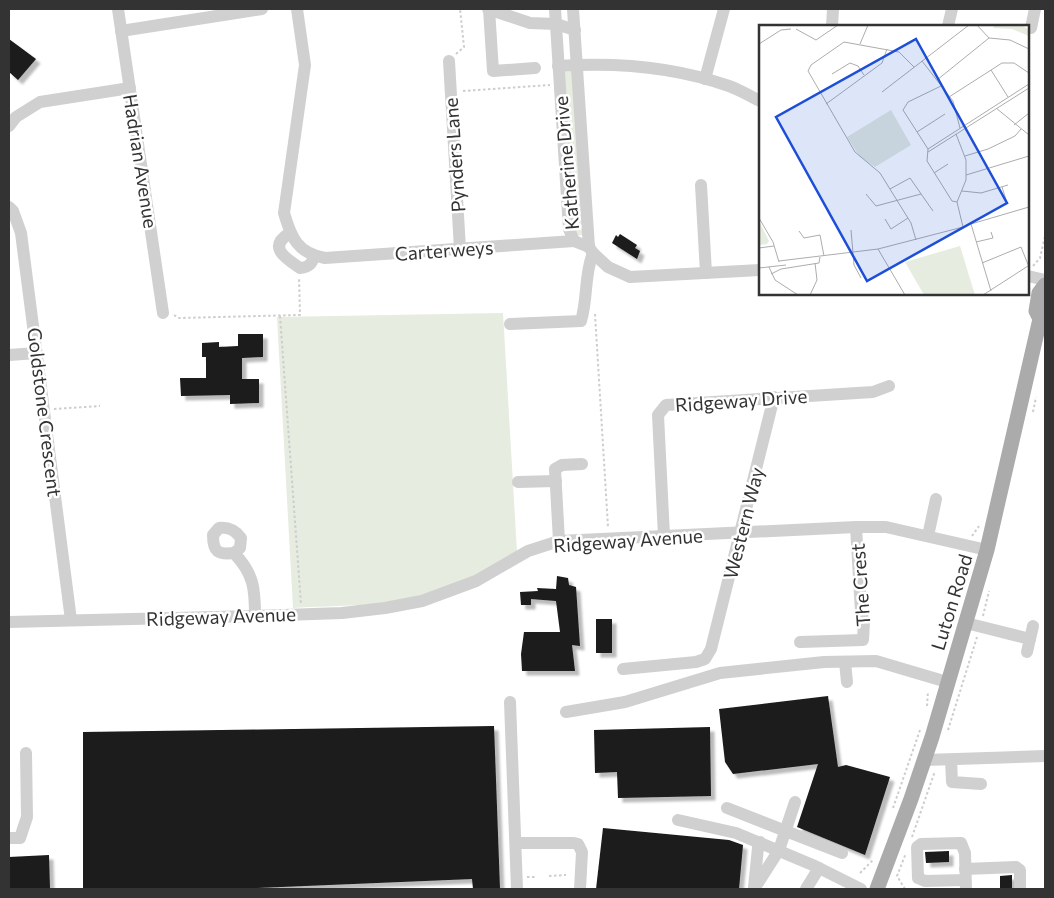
<svg xmlns="http://www.w3.org/2000/svg" width="1054" height="898" font-family="Commissioner,sans-serif">
<style>
.green{fill:#e6ecdf}
.building{fill:#1a1a1a;filter:url(#shadow)}
.lines{fill:none;stroke-linecap:round;stroke-linejoin:round}
.path{stroke:#cdcdcd;stroke-width:2;stroke-dasharray:2.5 2.5;stroke-linecap:butt}
.minor{stroke:#d0d0d0;stroke-width:12}
.major{stroke:#ababab;stroke-width:15}
.labels{text-anchor:middle;dominant-baseline:central;stroke-width:5;stroke-linejoin:round;paint-order:stroke}
.street-label{font-size:19px;fill:#333;stroke:#fff}
.inset-road{fill:none;stroke:#adadad;stroke-width:1}
.view{fill:#1d4ed8;fill-opacity:0.15;stroke:#1d4ed8;stroke-width:2.5}
.inset-edge{fill:none;stroke:#333;stroke-width:2.5}
</style>
<defs>
<filter id="shadow"><feDropShadow dx="4.5" dy="4.5" stdDeviation="1" flood-color="#0004"/></filter>
</defs>
<rect width="100%" height="100%" fill="#fff"/>
<g class="green">
<polygon points="573,71 583,235 574,236 564,72"/>
<path d="M503 313 517 552C488 569 459 585 427 595 384 607 337 605 293 608L277 317Z"/>
</g>
<g class="building">
<polygon points="9,39 36,59 18,80 9,72"/>
<polygon points="620,234 637,245 635,248 640,251 637,259 612,243 616,235 618,237"/>
<polygon points="238,334 263,334 263,357 242,358 242,379 259,379 259,403 230,404 230,395 181,396 180,378 206,378 206,357 202,357 202,343 219,342 219,347 238,346"/>
<polygon points="557,576 568,578 569,585 576,587 580,646 572,645 575,671 522,671 521,654 524,632 560,632 556,601 531,599 531,605 521,605 520,592 538,591 537,588 556,589"/>
<rect x="596" y="619" width="16" height="34"/>
<polygon points="828,696 838,767 846,765 890,777 865,855 797,827 818,764 733,774 725,762 719,709"/>
<polygon points="494,726 500,889 473,889 472,879 233,889 83,889 83,732"/>
<polygon points="710,727 711,796 618,798 617,772 595,773 594,730"/>
<polygon points="603,828 729,840 743,845 739,889 596,889"/>
<polygon points="949,851 949,862 926,863 925,852"/>
<polygon points="49,855 50,889 9,889 9,857"/>
<polygon points="1012,875 1012,889 1000,889 1000,876"/>
</g>
<g class="lines">
<g class="path">
<polyline points="456,54 464,47 460,9"/>
<polyline points="463,91 550,85"/>
<polyline points="1033,266 1040,258 1045,236"/>
<polyline points="595,314 608,527"/>
<polyline points="174,315 179,318 300,315 299,277"/>
<polyline points="280,316 301,604"/>
<polyline points="54,409 100,406"/>
<polyline points="1033,412 1036,397"/>
<polyline points="972,536 979,526"/>
<polyline points="964,581 969,561 968,556"/>
<polyline points="983,616 989,591"/>
<polyline points="927,706 928,691"/>
<polyline points="948,730 977,637"/>
<polyline points="893,808 920,730"/>
<polyline points="912,837 935,771"/>
<polyline points="860,873 874,859"/>
<polyline points="549,876 566,875"/>
<polyline points="527,877 536,877"/>
<polyline points="905,889 897,876 906,853"/>
</g>
<g class="minor">
<polyline points="118,9 163,313"/>
<path d="M297 9 305 65 284 213C291 237 297 253 325 258L574 241"/>
<polyline points="488,9 530,23 556,24 575,30"/>
<polyline points="489,9 493,71 535,68"/>
<polyline points="555,9 569,229 574,241 589,247"/>
<polyline points="573,9 589,247"/>
<polyline points="832,26 833,9"/>
<polyline points="948,26 952,9"/>
<polyline points="1031,28 1035,9"/>
<polyline points="121,31 262,9"/>
<polyline points="449,61 460,249"/>
<path d="M558 66C615 62 675 67 729 86 740 90 750 96 760 101"/>
<polyline points="705,79 724,9"/>
<polyline points="9,126 16,117 40,102 130,88"/>
<polyline points="701,185 706,273"/>
<polyline points="9,207 13,211 21,233 71,620"/>
<path d="M290 233C267 247 285 258 300 268 309 267 312 264 314 256"/>
<polyline points="589,247 593,253 608,267 630,277 760,270"/>
<polyline points="1028,276 1045,280"/>
<path d="M510 324 581 321C588 298 584 275 593 253"/>
<polyline points="9,355 37,353"/>
<polyline points="518,482 556,481"/>
<polyline points="664,536 658,415 666,405 873,392 889,386"/>
<polyline points="928,536 936,499"/>
<polyline points="559,541 555,469 562,465 582,464"/>
<path d="M234 553 240 548 241 538C235 530 229 527 219 528L213 535C213 552 218 555 234 553 254 574 255 589 255 616"/>
<polyline points="9,622 255,616 342,613 385,608 422,601 476,581 528,551 559,541 856,527 886,527 987,550"/>
<polyline points="966,623 1030,639"/>
<polyline points="800,642 863,640 864,622 861,612 856,527"/>
<polyline points="1027,652 1033,626"/>
<polyline points="845,662 847,682"/>
<polyline points="623,669 696,662 705,659 711,649 774,397"/>
<polyline points="510,702 517,889"/>
<polyline points="566,712 625,702 720,673 824,662 876,661 947,682"/>
<polyline points="925,760 1045,756"/>
<polyline points="951,760 952,782 981,784"/>
<polyline points="727,808 842,853"/>
<polyline points="678,820 736,833 815,866 861,889"/>
<polyline points="9,838 20,838 27,817 26,753"/>
<polyline points="516,843 574,843 578,844 582,852 580,889"/>
<polyline points="965,869 1016,867 1020,870 1020,889"/>
<polyline points="965,880 925,881 918,878 917,847 921,844 961,843 965,853 966,889"/>
<polyline points="754,887 758,848 760,842"/>
<polyline points="754,889 779,850 795,802"/>
<polyline points="806,889 819,868"/>
</g>
<g class="major">
<polyline points="1040,319 1036,311 1039,293 1045,285"/>
<polyline points="877,889 911,799 932,737 987,550 1040,319 1045,314"/>
</g>
</g>
<g class="labels">
<g class="street-label">
<text transform="translate(454 155) rotate(-94)">Pynders Lane</text>
<text transform="translate(141 161) rotate(81)">Hadrian Avenue</text>
<text transform="translate(566 163) rotate(-95)">Katherine Drive</text>
<text transform="translate(444 250) rotate(-4)">Carterweys</text>
<text transform="translate(741 400) rotate(-4)">Ridgeway Drive</text>
<text transform="translate(45 412) rotate(83)">Goldstone Crescent</text>
<text transform="translate(743 523) rotate(-76)">Western Way</text>
<text transform="translate(628 540) rotate(-4)">Ridgeway Avenue</text>
<text transform="translate(860 585) rotate(-94)">The Crest</text>
<text transform="translate(951 602) rotate(-73)">Luton Road</text>
<text transform="translate(221 616) rotate(-2)">Ridgeway Avenue</text>
</g>
</g>
<g transform="translate(759 25)">
<rect width="270" height="270" fill="#fff"/>
<path d="M236 0H263L270 5V11L253 4 234 3ZM132 85 152 120 116 142 101 132 88 112ZM0 196 10 216 8 219 0 220ZM201 221 216 270H165L146 237Z" fill="#e6ecdf"/>
<path class="inset-road" d="M218 0 230 13 251 15 270 24M37 4 57 15 79 0M0 19 22 5 32 4M101 19 109 0M163 36 194 76 201 103M155 42 140 27 85 17 52 40 49 46 96 127 121 148 152 198 157 215M232 45 249 72M73 49 91 38 99 41 105 50M178 55 230 13M182 61 149 77 144 85 169 124 168 136 193 176 198 177M123 67 210 0M190 72 243 38H255L270 48M67 79 123 38 128 24M237 83 270 110M255 100 270 88M158 107 186 89M197 109 207 135V155L198 177 204 202M169 124 270 59M169 127 270 63M206 131 229 124 256 111 262 104M175 148 189 139M207 150 270 131M243 162 248 178M131 164 151 153 174 186M203 166 222 168 249 160M107 169 117 181 162 169M0 193 14 217 20 237M126 194 132 204 149 193M212 199 232 266M212 199 270 182M92 205 95 240 102 253M40 206 45 213 61 210 65 231M217 217 234 213 232 207M0 223 15 221M119 224 146 270M20 236 119 224 204 202M223 238 262 222 270 242M10 242 16 255 39 270M0 243 27 240M12 249 22 244 60 238 61 232M51 270 58 255 56 238M224 270 269 241"/>
<path class="view" d="M157 14 248 178 108 256 17 92Z"/>
<rect width="270" height="270" class="inset-edge"/>
</g>
<rect width="1054" height="898" fill="none" stroke="#333333" stroke-width="20"/>
</svg>
